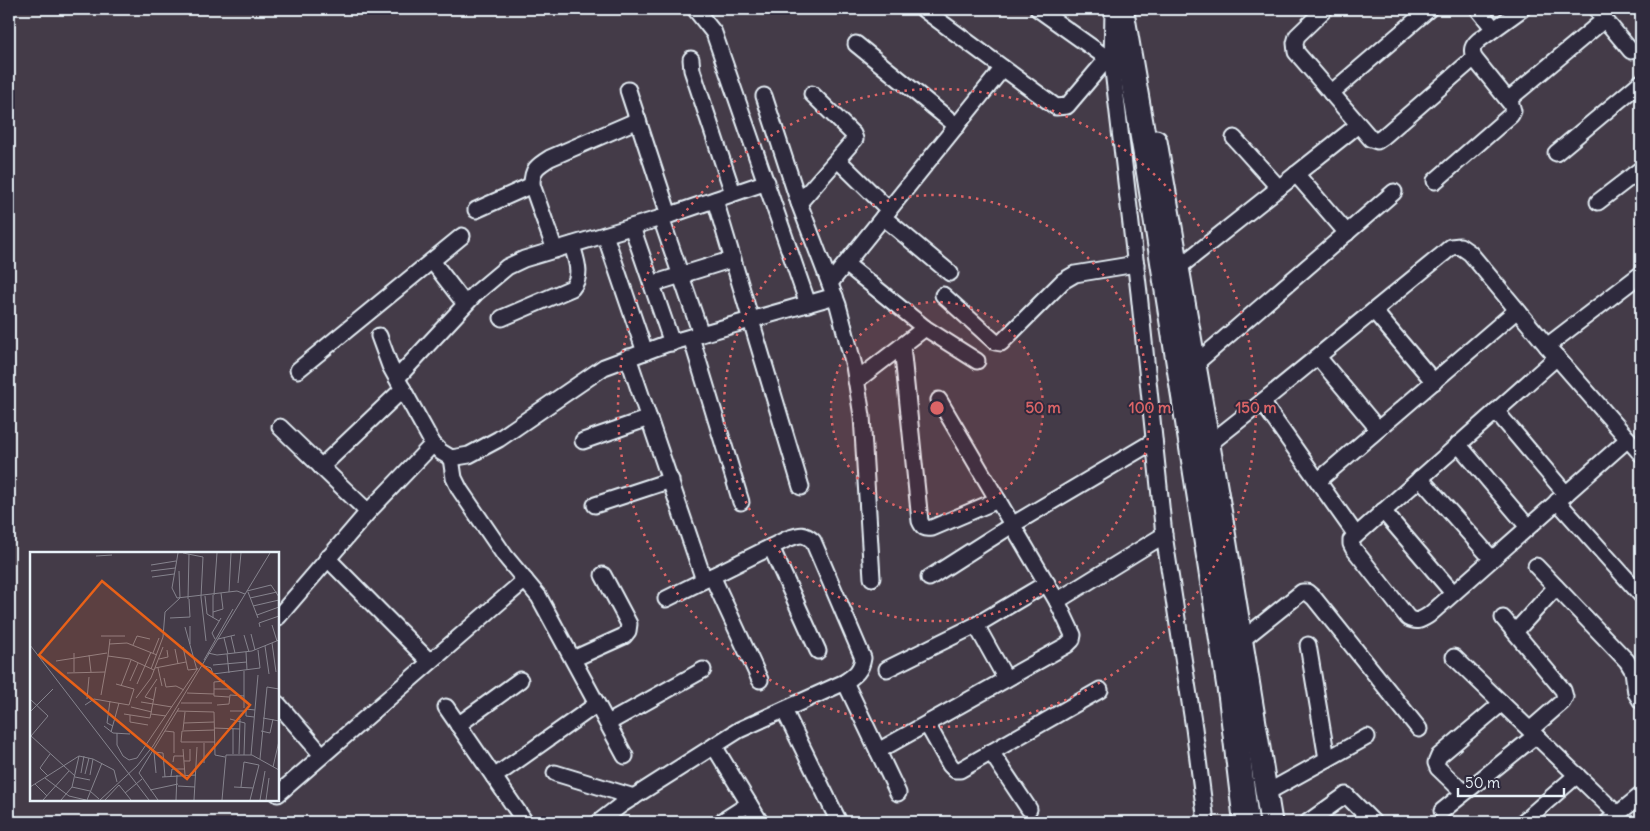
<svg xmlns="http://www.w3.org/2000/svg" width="1650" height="831" font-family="Delius,sans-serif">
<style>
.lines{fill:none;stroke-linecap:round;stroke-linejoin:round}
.street-casing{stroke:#e8f1f8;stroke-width:19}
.secondary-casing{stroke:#e8f1f8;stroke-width:25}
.primary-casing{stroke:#e8f1f8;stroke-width:28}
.street{stroke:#2f2a3d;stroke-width:15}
.secondary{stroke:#2f2a3d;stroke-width:21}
.primary{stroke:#2f2a3d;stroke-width:24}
.ring{fill:none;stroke:#db6466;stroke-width:2.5;stroke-dasharray:2.5 5}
.inset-road{fill:none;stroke:#86848e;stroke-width:1}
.view{fill:#e86118;fill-opacity:0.15;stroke:#e86118;stroke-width:2.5}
.inset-edge{fill:none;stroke:#e8f1f8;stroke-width:2.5}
.centre{fill:#db6466;stroke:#2f2a3d;stroke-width:2.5}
.ring-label{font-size:15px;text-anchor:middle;font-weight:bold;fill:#db6466;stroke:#2f2a3d;stroke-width:4;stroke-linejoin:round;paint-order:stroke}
</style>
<rect width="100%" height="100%" fill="#443b48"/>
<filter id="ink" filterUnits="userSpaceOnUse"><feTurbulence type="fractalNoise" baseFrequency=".02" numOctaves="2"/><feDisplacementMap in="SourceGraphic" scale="10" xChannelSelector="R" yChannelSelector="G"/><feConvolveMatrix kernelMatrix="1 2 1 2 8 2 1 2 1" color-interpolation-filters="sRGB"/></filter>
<g filter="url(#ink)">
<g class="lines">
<g class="street-casing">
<g id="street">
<polyline points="695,9 714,33 808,304"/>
<polyline points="923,9 1056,107 1067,106 1107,59"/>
<polyline points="1038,9 1114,63"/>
<polyline points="1325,9 1297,36 1295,43 1296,52 1371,139 1377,141 1383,137 1474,58"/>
<polyline points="1478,9 1494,29"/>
<polyline points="1596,9 1631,51"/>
<polyline points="1113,10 1112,62 1139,293 1164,535 1194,728 1206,822"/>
<polyline points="856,44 957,126"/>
<polyline points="691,59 692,70 733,193"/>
<polyline points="628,90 669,215"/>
<polyline points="1331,93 1429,9"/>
<polyline points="764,96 799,203 838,305 854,366 862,416 872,578"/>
<polyline points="1508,100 1605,19"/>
<polyline points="1234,138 1279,188"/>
<polyline points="1556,153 1641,82"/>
<polyline points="838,160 889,210"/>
<polyline points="1296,174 1347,233"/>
<path d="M1435 181 1511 115 1513 111 1511 104 1474 58C1471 50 1472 46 1479 40L1522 9"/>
<polyline points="715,200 801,487"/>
<polyline points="1598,202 1641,169"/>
<polyline points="799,203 855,139 853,134 812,94"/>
<polyline points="476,210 532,185"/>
<polyline points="883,217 950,273"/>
<polyline points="661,218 701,334"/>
<polyline points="632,227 672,343"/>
<polyline points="605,235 645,352"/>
<path d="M555 250 532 185C532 169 537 166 550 158L638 120"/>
<polyline points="432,261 465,304"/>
<polyline points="846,264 925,328 977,361"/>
<polyline points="1178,268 1358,125"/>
<polyline points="830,283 1003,68"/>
<polyline points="652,284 733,259"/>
<polyline points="943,295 995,342 1001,343 1063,281 1075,274 1136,264"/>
<polyline points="1374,311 1434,382"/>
<path d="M502 318 572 288C583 275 576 260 572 245"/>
<polyline points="379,336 390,366 433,444 441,452 451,458 469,455 499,439 604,367 666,344 835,296"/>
<polyline points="691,337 741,502"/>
<path d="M902 346 920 521C923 528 925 529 932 528L998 500"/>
<polyline points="1547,346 1641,274"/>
<polyline points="628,357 704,580"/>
<polyline points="1318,357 1378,429"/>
<path d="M1557 357 1351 540V544L1353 548 1408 618C1417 623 1421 620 1429 615L1628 439"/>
<polyline points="1195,364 1394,192"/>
<polyline points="298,370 462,236"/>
<polyline points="397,378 476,293 507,267 524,259 661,218 767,182"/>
<polyline points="856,381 925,328"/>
<polyline points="1262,402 1356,535"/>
<polyline points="1496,411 1566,494"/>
<polyline points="280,427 368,512"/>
<polyline points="583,441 649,418"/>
<polyline points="1209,444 1262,402 1443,254 1451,247 1460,246 1470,253 1547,346 1641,454"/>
<polyline points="1458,444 1528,527"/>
<polyline points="451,458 454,478 460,490 505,556 539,597 625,756"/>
<polyline points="321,467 403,389"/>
<polyline points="1420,478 1492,559"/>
<polyline points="1318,481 1517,310"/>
<polyline points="1557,501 1641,595"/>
<polyline points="595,505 671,480"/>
<polyline points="1383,511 1453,593"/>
<polyline points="771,547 818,651"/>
<polyline points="327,558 430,662"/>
<polyline points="1536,566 1627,661 1633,671 1636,693 1641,701"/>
<polyline points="712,576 760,680"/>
<polyline points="929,578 1012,525 1154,441"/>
<polyline points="1057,601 1164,535"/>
<polyline points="278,617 368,512 433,444"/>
<polyline points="1503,618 1563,690 1565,697 1562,702 1530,730"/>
<polyline points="976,625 1006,679"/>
<polyline points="1515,632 1556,587"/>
<polyline points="1242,640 1302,592 1307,592 1314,598 1419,729"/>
<polyline points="1308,645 1327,759"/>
<polyline points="1454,657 1617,814"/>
<polyline points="573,659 624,636 628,631 629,624 603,575"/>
<polyline points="887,669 976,625 1047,583"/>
<polyline points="845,682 898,793"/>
<polyline points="278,704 322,755"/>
<polyline points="446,707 525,822"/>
<polyline points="784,710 839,822"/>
<polyline points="608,723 703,670"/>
<polyline points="927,724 950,765 955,770 960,770 1100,690"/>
<polyline points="458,725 520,680"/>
<polyline points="714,746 760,822"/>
<polyline points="878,751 1067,645 1072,640 1073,635 1057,601 939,400"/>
<polyline points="991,752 1029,809"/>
<polyline points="555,773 634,797"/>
<polyline points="494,777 597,704"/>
<polyline points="1266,793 1367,737"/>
<polyline points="1464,793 1438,768 1436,763 1439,756 1502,703"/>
<polyline points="278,794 525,580"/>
<polyline points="1442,811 1535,736"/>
<path d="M599 822 621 805 739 730 845 682C855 675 861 671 863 658L813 541C803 532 799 535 787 539L666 599"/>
<polyline points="721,822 749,804"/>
<polyline points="1308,822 1346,795 1373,822"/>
<polyline points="1523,822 1577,775"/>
<polyline points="1608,822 1641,795"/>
</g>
</g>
<g class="secondary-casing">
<polyline id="secondary" points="1156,141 1223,526 1271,822"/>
</g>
<g class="primary-casing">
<polyline id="primary" points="1121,9 1148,166 1231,697 1246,822"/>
</g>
<use href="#street" class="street"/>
<use href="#secondary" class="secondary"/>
<use href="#primary" class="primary"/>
</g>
</g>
<circle cx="937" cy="408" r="106" fill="#db6466" fill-opacity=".12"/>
<g class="ring">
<circle cx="937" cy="408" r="106"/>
<circle cx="937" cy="408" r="213"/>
<circle cx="937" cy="408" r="319"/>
</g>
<g transform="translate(30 552)">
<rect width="249" height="249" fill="#443b48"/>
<path class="inset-road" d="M148 1 142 36 147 46 207 39 215 42M153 1 173 5 171 45 176 89M66 4 82 3M121 13 146 9M121 19 145 16M122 25 144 22M208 31 211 1M217 39 241 33 249 45M199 40 201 1M218 40 228 66M183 43V66M184 43 187 1M175 44 177 62 189 69M220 46 247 40M158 47 159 2M223 54 249 48M183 60 193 57 191 41M227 63 249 55M140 66 160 65 159 47M242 73 247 89M160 74V92M155 75 167 118M230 75 229 71 249 64M221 82 225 98M214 83 219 100M71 84H95M201 84 205 101M194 86 198 102M80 87 78 104 100 107 124 118M185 87 182 81 191 66M188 87 205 83M242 91 246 120M79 92 97 91 127 103M0 93 119 248M103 93 107 84 120 87M235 94 239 122M153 95 158 118 167 117M145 97 148 112M216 100 217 118M44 101V120M123 101 129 86M178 101 187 103 222 99 249 88M197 102 199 121M59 103 61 120M129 107 138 105 137 98M174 108 203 57M26 109 77 101M172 113 181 116 183 122 230 116 228 98M183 113 217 110M125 116 156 110M128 116 132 134M121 117 133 85 135 60 150 46 149 19M37 121 75 120M134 126 136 135 146 134 154 138M100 129 108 111M195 129 184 130V144L199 145M107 132 121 100M91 134 101 108M184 137H200M157 141 184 142M71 143 78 104M106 146 121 126 133 95M0 147 18 164 1 184M57 147 59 125M124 148 115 145 127 127M80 149 77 171 83 174M111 150 142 155M151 151H182M55 153 64 147 99 153 104 137 86 132M187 153 199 152 200 143 214 144M101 155 122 160M214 156V119M147 159 184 160 185 203 195 205M200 159H216M0 160 23 137M94 162 120 166 126 135M121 162 136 164M100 163V170L118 173M224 165 216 164V157L225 158M233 166 249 169M200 167 215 171 214 203M154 171 184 170M74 174 83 181 100 182M184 176 210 177M153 178 155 160M184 178 152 179 151 190H185M135 179 144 180V201M231 179 240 181 243 167M81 180 89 151M87 181V193L93 204 99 208 107 206 168 116M0 183 45 224M174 191V211M153 197 155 223M124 200 133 201 135 225M124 200 126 221M203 202V177M209 202 210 167M221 203 228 123M230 207 237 135 249 137M154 209H160V197M143 210 144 204H153M243 215 249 189M51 221 54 204M55 222 59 206M60 223 63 207M18 224 10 216 20 202M141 224 142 217H155M45 225 60 228M132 225 166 223M15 226 39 244 56 248M5 232 17 244M89 233 101 248M148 234 165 235M0 235 49 204 63 207 84 218 87 230M42 235 60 239 69 247M204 235 223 236M211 235 214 210 229 213 220 248M120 238 148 232M95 241 112 227M13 248 39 219M31 248 42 235 49 204M57 248 72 211M70 248 107 214 123 194 240 1M75 248 89 233M128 248 109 221 149 156M146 248 147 223M164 248 167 195M192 248 196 203H222L249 218M230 248 235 219M236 248 239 226"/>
<path class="view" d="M72 29 220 153 157 227 9 103Z"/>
<rect width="249" height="249" class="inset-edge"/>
</g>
<circle cx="937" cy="408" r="8" class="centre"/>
<g class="ring-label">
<text x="1043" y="413">50 m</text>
<text x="1150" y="413">100 m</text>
<text x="1256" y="413">150 m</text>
</g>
<rect width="1650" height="831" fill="none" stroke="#2f2a3d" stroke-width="30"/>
<rect x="15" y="15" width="1620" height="801" fill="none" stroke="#e8f1f8" stroke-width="2" filter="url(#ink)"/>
<path d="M1458 788v8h106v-8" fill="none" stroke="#e8f1f8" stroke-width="2.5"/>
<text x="1465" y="788" font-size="15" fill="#e8f1f8" stroke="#2f2a3d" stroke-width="4" paint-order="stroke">50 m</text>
</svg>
